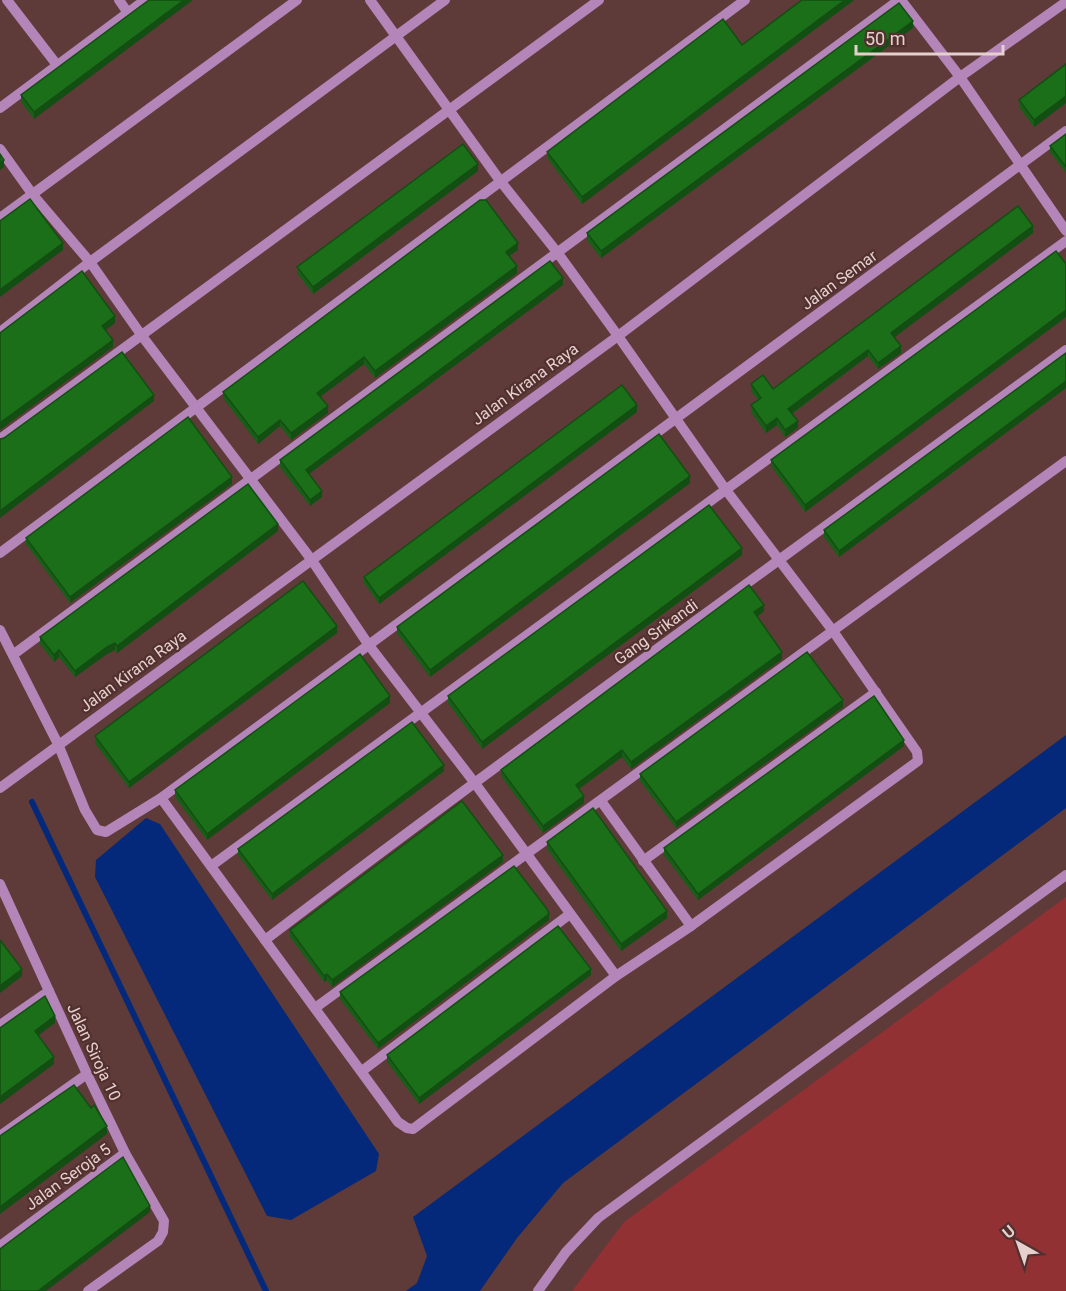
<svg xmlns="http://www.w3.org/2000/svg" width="1066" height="1291" font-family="Roboto,sans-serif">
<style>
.green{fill:#913133}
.water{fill:#05297a}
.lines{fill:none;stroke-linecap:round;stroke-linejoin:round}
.stream{stroke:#05297a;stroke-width:6}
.minor{stroke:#b385b9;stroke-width:10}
.wall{fill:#175f16}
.shaded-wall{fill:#134e12}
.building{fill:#1b6f19;stroke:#134e12;stroke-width:1.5}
.labels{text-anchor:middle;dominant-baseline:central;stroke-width:4.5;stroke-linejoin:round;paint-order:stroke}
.street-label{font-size:16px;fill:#e6d0ce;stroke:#52302f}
</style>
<rect width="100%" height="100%" fill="#5e3b39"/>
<polygon class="green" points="1066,897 1066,1291 572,1291 624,1222"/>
<g class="water">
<polygon points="1066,735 1066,808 563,1183 517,1238 480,1291 406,1291 417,1283 427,1256 413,1217"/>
<polygon points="146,818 160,824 379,1154 376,1171 291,1220 267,1216 95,877 96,860"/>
</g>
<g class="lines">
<polyline class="stream" points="32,802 266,1291"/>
<g class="minor">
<polyline points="7,0 57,65"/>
<polyline points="119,0 128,13"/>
<polyline points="901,0 960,77 1066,231"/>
<polyline points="0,108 145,0"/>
<polyline points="0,149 33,195 90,262 142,336 311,559 368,644 474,782 616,976"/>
<polyline points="0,218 297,0"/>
<polyline points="0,332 90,262 445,0"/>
<polyline points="0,439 599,0"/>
<polyline points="0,553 745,0"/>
<polyline points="0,630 58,744 85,810 97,830 106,832 161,798 1066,131"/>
<polyline points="14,654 899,0"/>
<polyline points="0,788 618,336 960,77 1066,2"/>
<polyline points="161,798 398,1122 407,1128 413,1129 616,976 691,926 918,761 917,752 833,631 726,490 618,336 557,252 501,182 370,0"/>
<polyline points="601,801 691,926"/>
<polyline points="643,861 876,692"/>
<polyline points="211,866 1066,241"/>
<polyline points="0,884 87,1074 125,1153 164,1221 163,1232 158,1241 88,1291"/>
<path d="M265 940C529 739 799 547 1066 350"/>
<polyline points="315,1008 1066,461"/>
<polyline points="0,1025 49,991"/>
<polyline points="362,1071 570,914"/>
<polyline points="0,1136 87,1074"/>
<polyline points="0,1246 125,1153"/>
<polyline points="538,1291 566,1252 598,1218 1066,875"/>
</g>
</g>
<g class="wall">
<polygon points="149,0 34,119 21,102 21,95"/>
<polygon points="802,0 854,0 582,204 547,158 547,152 742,45"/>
<polygon points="913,28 601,258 587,240 587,233"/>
<polygon points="1066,64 1066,103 1034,127 1019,107 1019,100"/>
<polygon points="1066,134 1066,173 1050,152 1050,146"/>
<polygon points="478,171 313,294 297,273 297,267"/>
<polygon points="1033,233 894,337 901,353 878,369 868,356 792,414 798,428 785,437 777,425 766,433 751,412 751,405 758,400 751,391 751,384 773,389"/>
<polygon points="518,250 509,256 517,273 375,378 364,364 320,397 328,413 291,440 280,426 258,444 223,398 223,392"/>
<polygon points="1066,264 1066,317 805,512 771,466 771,460"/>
<polygon points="563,285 309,474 322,497 310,506 280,467 280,460"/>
<polygon points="1066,353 1066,388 839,557 824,537 824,530"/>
<polygon points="637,412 379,604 364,583 364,577"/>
<polygon points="690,483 430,677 397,633 397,627"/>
<polygon points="232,484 70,603 26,544 26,538"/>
<polygon points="278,531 117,653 115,650 107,654 75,677 59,657 54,662 40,644 40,637"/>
<polygon points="742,555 482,749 448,703 448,696"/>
<polygon points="764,611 757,617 782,659 631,769 622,757 579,789 584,803 543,833 501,776 501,770"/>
<polygon points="337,633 129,788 95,743 95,736"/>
<polygon points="390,703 207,840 175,797 175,790"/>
<polygon points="843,707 676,828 640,781 640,774"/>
<polygon points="904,746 698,900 664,855 664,848"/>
<polygon points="444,771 272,900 238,855 238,849"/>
<polygon points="547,842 667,918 621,951 547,849"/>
<polygon points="503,862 332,987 327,980 324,982 290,937 290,930"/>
<polygon points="549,920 378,1049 340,999 340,992"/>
<polygon points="591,975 419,1104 387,1062 387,1055"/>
</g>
<g class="shaded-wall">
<polygon points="184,0 193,0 34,119 34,112"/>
<polygon points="845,0 854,0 582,204 582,197"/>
<polygon points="913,21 913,28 601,258 601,251"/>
<polygon points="1066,96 1066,103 1034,127 1034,120"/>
<polygon points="4,160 4,167 0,170 0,163"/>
<polygon points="478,164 478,171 313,294 313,287"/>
<polygon points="1033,226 1033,233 891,340 891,333"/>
<polygon points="63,243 63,250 0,297 0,290"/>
<polygon points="518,243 518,250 506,258 506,252"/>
<polygon points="517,266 517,273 375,378 375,371"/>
<polygon points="563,278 563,285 306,476 306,470"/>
<polygon points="1066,310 1066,317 805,512 805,505"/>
<polygon points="115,316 115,323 102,333 102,326"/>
<polygon points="113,340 113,347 0,430 0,423"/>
<polygon points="901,346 901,353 878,369 878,363"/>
<polygon points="868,350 868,356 788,416 788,409"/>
<polygon points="364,357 364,364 317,399 317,393"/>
<polygon points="1066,381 1066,388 839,557 839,551"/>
<polygon points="154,395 154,401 0,518 0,511"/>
<polygon points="637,405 637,412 379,604 379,598"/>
<polygon points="328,406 328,413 291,440 291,433"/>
<polygon points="777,418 777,425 766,433 766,426"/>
<polygon points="280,420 280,426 258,444 258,437"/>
<polygon points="798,421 798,428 785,437 785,430"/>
<polygon points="690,476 690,483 430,677 430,670"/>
<polygon points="232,477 232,484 70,603 70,597"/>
<polygon points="322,491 322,497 310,506 310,500"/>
<polygon points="278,524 278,531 117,653 117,646"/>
<polygon points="742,548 742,555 482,749 482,742"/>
<polygon points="764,605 764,611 754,619 754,612"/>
<polygon points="337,626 337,633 129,788 129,782"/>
<polygon points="115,643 115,650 107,654 75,677 75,671 107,647"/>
<polygon points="59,650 59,657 54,662 54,655"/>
<polygon points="782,652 782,659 631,769 631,762"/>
<polygon points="390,696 390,703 207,840 207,834"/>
<polygon points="843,700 843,707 676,828 676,822"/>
<polygon points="904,740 904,746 698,900 698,894"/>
<polygon points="622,750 622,757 576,791 576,785"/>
<polygon points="444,765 444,771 272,900 272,894"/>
<polygon points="584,796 584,803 543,833 543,826"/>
<polygon points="503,855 503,862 332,987 332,980"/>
<polygon points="667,911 667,918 621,951 621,944"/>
<polygon points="549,914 549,920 378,1049 378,1043"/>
<polygon points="22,969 22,976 0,993 0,986"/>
<polygon points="591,969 591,975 419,1104 419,1098"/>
<polygon points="327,974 327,980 324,982 324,976"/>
<polygon points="55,1016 55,1023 35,1038 35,1031"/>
<polygon points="54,1057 54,1064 0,1104 0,1097"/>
<polygon points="107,1126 107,1134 0,1214 0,1207"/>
<polygon points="150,1206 150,1212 46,1291 38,1291"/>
</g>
<g class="building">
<polygon points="149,0 184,0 34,112 21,95"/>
<polygon points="802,0 845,0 582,197 547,152 723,19 742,45"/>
<polygon points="899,3 913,21 601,251 587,233"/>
<polygon points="1066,64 1066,96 1034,120 1019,100"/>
<polygon points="1066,134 1066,167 1050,146"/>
<polygon points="463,144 478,164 313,287 297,267"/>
<polygon points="0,154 4,160 0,163"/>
<polygon points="30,199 63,243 0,290 0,221"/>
<polygon points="480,200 486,200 518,243 506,252 517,266 375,371 364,357 317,393 328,406 291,433 280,420 258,437 223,392"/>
<polygon points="1018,206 1033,226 891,333 901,346 878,363 868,350 788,409 798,421 785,430 777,418 766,426 751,405 761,398 751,384 763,375 773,389"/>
<polygon points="1056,251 1066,264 1066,310 805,505 771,460"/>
<polygon points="550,261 563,278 306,470 322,491 310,500 280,460"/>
<polygon points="82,271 115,316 102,326 113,340 0,423 0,333"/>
<polygon points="122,352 154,395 0,511 0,439 4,438"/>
<polygon points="1066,353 1066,381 839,551 824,530"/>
<polygon points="622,385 637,405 379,598 364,577"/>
<polygon points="188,417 232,477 70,597 26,538"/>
<polygon points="659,434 690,476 430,670 397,627"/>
<polygon points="248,484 278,524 117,646 115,643 107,647 75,671 59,650 54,655 40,637"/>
<polygon points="709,505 742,548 482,742 448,696"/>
<polygon points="303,581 337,626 129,782 95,736"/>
<polygon points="749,585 764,605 754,612 782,652 631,762 622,750 576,785 584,796 543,826 501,770"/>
<polygon points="807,652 843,700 676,822 640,774"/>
<polygon points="360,654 390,696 207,834 175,790"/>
<polygon points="874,696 904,740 698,894 664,848"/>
<polygon points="412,722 444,765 272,894 238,849"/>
<polygon points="462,801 503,855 332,980 327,974 324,976 290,930"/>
<polygon points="593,808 667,911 621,944 547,842"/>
<polygon points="514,866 547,909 549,914 378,1043 340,992"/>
<polygon points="558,926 591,969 419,1098 387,1055"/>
<polygon points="0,940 22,969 0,986"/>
<polygon points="45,996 55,1016 35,1031 54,1057 0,1097 0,1028"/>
<polygon points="74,1085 91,1108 94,1105 107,1126 0,1207 0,1136"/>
<polygon points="123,1157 150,1206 38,1291 0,1291 0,1249"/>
</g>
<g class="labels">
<g class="street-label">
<text transform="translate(839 280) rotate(-36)">Jalan Semar</text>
<text transform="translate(525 384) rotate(-36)">Jalan Kirana Raya</text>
<text transform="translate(656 632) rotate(-36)">Gang Srikandi</text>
<text transform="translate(133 671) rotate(-36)">Jalan Kirana Raya</text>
<text transform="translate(94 1052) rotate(65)">Jalan Siroja 10</text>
<text transform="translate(68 1177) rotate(-36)">Jalan Seroja 5</text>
</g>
</g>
<g transform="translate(1018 1243) rotate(320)" stroke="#52302f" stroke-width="4.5" paint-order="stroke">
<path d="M0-4.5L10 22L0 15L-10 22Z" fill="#e6d0ce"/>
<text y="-9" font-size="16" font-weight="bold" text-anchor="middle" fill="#e6d0ce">U</text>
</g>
<path d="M856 45v9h147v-9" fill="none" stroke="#e6d0ce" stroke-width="3"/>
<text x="865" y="45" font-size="18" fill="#e6d0ce" stroke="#52302f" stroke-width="4.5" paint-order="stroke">50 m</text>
</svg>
